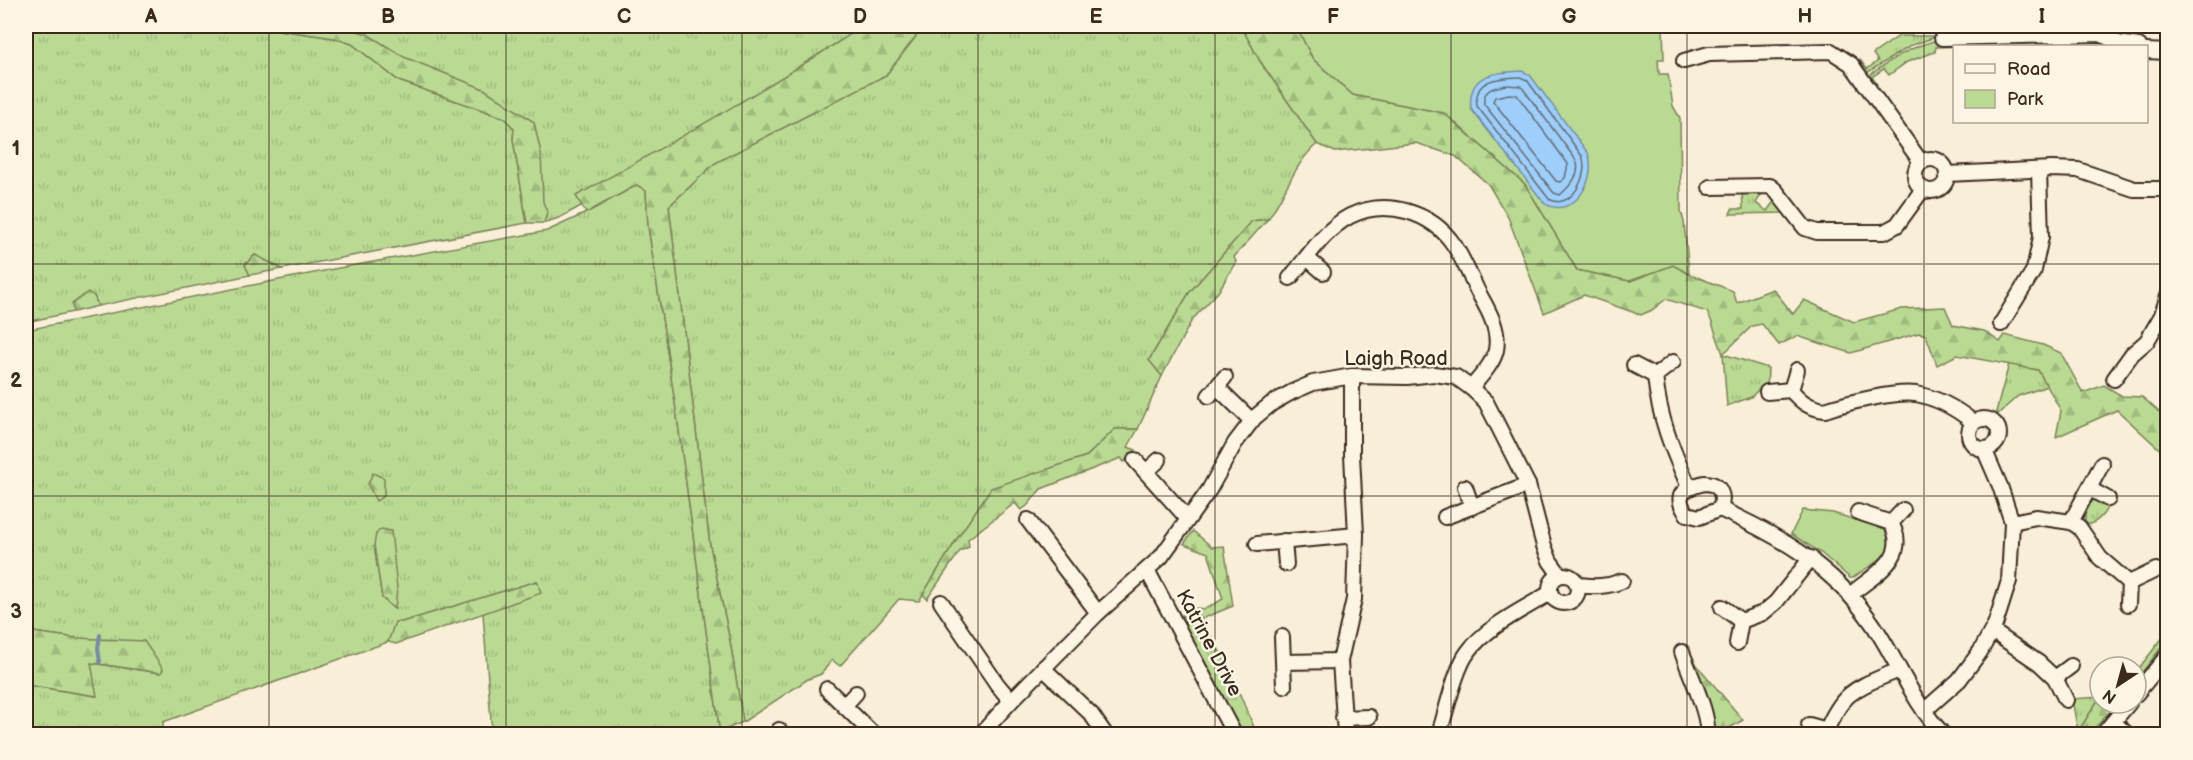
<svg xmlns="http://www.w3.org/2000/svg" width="2193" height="760" font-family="'Balsamiq Sans',sans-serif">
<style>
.grass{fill:url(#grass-tufts);stroke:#7a8258;stroke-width:1.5;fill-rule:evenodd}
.forest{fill:url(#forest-firs);stroke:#7a8258;stroke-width:1.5}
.green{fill:#bada93;stroke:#7a8258;stroke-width:1.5}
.water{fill:#9ecefa;stroke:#768ca2;stroke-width:1.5}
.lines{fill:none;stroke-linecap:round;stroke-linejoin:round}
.shore{stroke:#636c76;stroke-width:1.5}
.stream{stroke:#768ca2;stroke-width:4}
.minor-casing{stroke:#3b2a1e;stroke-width:18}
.minor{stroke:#fcf5e5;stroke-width:14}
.grid{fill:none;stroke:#3b2a1e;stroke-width:1.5;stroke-opacity:0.55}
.labels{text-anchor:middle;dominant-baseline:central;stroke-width:5;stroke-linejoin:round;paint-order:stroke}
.street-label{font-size:20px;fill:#3b2a1e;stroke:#fcf5e5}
.neatline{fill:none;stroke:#3b2a1e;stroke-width:2}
.grid-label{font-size:20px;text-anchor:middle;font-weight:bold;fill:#3b2a1e}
</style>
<defs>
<pattern id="grass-tufts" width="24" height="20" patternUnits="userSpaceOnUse" patternTransform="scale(1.5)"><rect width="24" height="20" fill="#bada93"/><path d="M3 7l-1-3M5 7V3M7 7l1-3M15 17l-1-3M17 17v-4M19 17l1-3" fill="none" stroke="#a1bb7e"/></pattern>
<pattern id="forest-firs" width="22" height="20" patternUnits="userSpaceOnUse" patternTransform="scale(1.5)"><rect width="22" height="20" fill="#bada93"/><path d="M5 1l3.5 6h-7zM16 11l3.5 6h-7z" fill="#a1bb7e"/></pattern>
</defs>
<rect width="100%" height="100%" fill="#f9eed8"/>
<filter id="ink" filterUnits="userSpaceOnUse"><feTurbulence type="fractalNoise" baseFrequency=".0167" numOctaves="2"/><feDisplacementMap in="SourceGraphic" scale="12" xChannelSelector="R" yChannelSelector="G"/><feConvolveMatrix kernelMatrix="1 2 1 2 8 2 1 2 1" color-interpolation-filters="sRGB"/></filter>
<g filter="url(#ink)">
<g class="grass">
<polygon points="26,26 279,26 279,30 334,38 352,44 399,81 505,118 514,129 513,139 527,223 282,269 255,255 245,265 250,275 98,306 94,296 73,304 73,312 26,322"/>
<polygon points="311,26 879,26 659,163 561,217 544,223 536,204 527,158 509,113 358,39"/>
<path d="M924 26H1241L1260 61 1317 144C1294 164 1285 195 1268 219L1252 221 1189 293 1149 360 1162 376 1138 429H1115L1087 456 991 489 957 539 919 601 899 599 840 666 832 660 821 674 808 679 743 722 730 641 710 546 669 206 715 163 886 75Z"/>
<polygon points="1935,29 1950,29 1950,32 1912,45 1865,74 1858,64 1860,60 1867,69 1878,61 1873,54 1899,36 1935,36"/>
<path d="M1939 40 1967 42 1969 46 1936 47 1935 52 1907 62 1889 75 1884 69 1872 77 1877 84 1873 85 1867 77C1889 61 1912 45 1939 40Z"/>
<path d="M637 185 646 191 648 226 677 416 720 734H492L483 613 540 593 537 581 402 622H396L388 642 163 722V734H26V685L96 696 91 663 160 673 76 638 26 631V330L339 268 547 231 586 213ZM374 545 395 608 394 609 382 598Z"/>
<polygon points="1742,191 1763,192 1756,203 1767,211 1775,200 1787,213 1730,214 1732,209 1743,209"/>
<polygon points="1723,354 1768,368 1767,390 1758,390 1751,397 1727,406"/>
<polygon points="2009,364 2038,370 2047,386 2018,396 1998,414 1996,412"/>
<path d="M2094 500H2101L2109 503C2105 514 2097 524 2085 525 2084 515 2086 506 2094 500Z"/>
<polygon points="1198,614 1225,660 1257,734 1239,734 1224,699 1182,624"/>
<polygon points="2100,697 2078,732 2072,699"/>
</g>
<g class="forest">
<polygon points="279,26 342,26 367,34 404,57 484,89 534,122 541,153 543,202 547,212 544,223 527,223 513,139 514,129 505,118 399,81 352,44 334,38 279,30"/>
<path d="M863 26H924L886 75 715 163 669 206 710 546 730 641 743 722 722 731 723 734H720L677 416 648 226 646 191 637 185 586 213 576 196C673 142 770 87 863 26Z"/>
<polygon points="1241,26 1296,26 1313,59 1353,95 1444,113 1525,184 1577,270 1630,281 1673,265 1689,274 1733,291 1737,303 1773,289 1793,314 1804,300 1854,322 1902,309 1945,307 1953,325 1984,331 2000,342 2005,335 2043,345 2061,353 2083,393 2104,385 2122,396 2142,397 2167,419 2167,456 2117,410 2056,437 2061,411 2038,370 1957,355 1937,365 1926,335 1919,333 1851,353 1797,336 1779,345 1762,324 1752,326 1723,354 1711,320 1707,312 1666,299 1652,310 1641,315 1584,295 1544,313 1508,217 1488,184 1455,156 1416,143 1335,152 1317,144 1260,61"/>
<polygon points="1268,219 1234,257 1236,262 1218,292 1192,320 1162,376 1149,360 1189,293 1252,221"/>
<polygon points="255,255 282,269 250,275 245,265"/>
<polygon points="88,292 94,296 98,306 73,312 72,304"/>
<polygon points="1115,429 1138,429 1128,447 1136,450 1124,462 1121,458 1041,489 1027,506 1021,510 1015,503 968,539 969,547 960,551 927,599 923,594 957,539 991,488 1087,456"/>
<polygon points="373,473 384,478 384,496 376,501 368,484"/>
<polygon points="381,529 391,531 397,588 395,609 382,598 374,545 376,534"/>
<polygon points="1193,531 1212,547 1224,546 1233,606 1201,619 1198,615 1186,622 1182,615 1195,608 1205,609 1223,599 1208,553 1184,544"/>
<polygon points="537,581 541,593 396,644 388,642 395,622 402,622"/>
<polygon points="26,631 76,638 144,641 163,669 161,673 91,663 97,696 26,685"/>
<polygon points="2167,632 2167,640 2136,680 2136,672"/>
<polygon points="1690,652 1697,665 1743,720 1719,734 1710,734 1684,654"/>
<polygon points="2100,697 2100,703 2118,703 2089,734 2080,734 2078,732"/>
</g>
<g class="green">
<polygon points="1296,26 1663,26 1664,59 1658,59 1659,74 1668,74 1673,106 1680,118 1681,211 1684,222 1689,274 1673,265 1630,281 1577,270 1525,184 1444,113 1353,95 1313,59"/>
<path d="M1803 510 1833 513 1888 530C1901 556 1868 564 1853 578H1850L1821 553 1791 534Z"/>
</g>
<path class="water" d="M1522 71 1530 75 1588 153C1598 178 1574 220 1545 204L1471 109C1467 73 1494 73 1522 71Z"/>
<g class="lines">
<g class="shore">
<path d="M1520 77 1527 80 1582 156C1590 174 1571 212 1549 199L1477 106C1473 78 1499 78 1520 77Z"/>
<path d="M1507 85 1521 86 1576 160C1582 174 1570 186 1560 195L1554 193 1484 104C1482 89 1495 87 1507 85Z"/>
<polygon points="1509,94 1517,95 1568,164 1565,178 1560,182 1556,181 1493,101 1495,97"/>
</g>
<polyline class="stream" points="100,635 98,648 100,662"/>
<g class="minor-casing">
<g id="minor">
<polyline points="1942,38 2101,34 2118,43 2139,46"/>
<polyline points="2146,51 2168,52"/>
<polyline points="1684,61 1709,54 1831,51 1851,64 1921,162"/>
<circle cx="1931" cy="175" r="16"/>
<polyline points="1947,174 2052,169 2078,170 2134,189 2168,189"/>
<polyline points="1710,187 1770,186 1776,191 1805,228 1817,232 1884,232 1897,225 1923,189"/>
<polyline points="1307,258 1323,272"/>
<path d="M1290 278C1307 258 1325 229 1350 216 1386 198 1432 212 1454 245 1463 259 1470 275 1477 290 1487 308 1500 328 1496 350 1493 364 1480 377 1471 388"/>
<polyline points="2001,324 2034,270 2041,237 2039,171"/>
<path d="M1673 362 1655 376C1659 418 1672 449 1689 487"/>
<polyline points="1634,365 1655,376"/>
<path d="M1797 370 1791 390C1801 402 1809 408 1825 410 1846 403 1894 391 1916 394 1937 398 1957 409 1973 422"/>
<polyline points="2114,379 2132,354 2147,341 2162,315 2168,295"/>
<polyline points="1217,387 1252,421"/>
<polyline points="1767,392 1791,390"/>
<polyline points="1209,396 1225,377"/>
<circle cx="1984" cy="434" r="15"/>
<polyline points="1135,460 1188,519"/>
<polyline points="1146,472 1159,460"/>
<path d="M1704 483C1720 483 1725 495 1720 509L1699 517 1687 514C1672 494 1685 488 1704 483Z"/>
<polyline points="1465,487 1472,507"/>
<polyline points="2090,489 2108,499"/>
<path d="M1720 509C1782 537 1832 566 1872 623 1897 659 1912 702 1943 734"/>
<polyline points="1445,517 1528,485"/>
<polyline points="1028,520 1098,613"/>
<polyline points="2012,522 2036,517 2071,522 2079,527 2100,558 2129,583 2156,570"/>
<polyline points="2071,522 2102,464"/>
<polyline points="1891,523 1903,510"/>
<polyline points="1284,541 1286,564"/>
<polyline points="1257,544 1356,535"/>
<polyline points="1147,570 1234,734"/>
<circle cx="1564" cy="589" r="14"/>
<path d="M1578 585C1594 587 1607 587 1622 581"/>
<path d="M1850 595C1873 575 1911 558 1891 523L1858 512"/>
<polyline points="941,602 997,684 1011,701"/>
<polyline points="2128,604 2129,583"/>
<polyline points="1722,607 1741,621"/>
<polyline points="1992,631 2039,663 2055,678 2066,700"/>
<polyline points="1282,637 1284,686"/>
<polyline points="1737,643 1741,621 1763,613 1776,602 1811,558"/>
<path d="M1682 652C1688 670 1712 719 1706 734"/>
<polyline points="1284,662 1340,661"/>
<polyline points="1043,668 1091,714 1105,734"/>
<polyline points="2055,678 2071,666"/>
<polyline points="827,689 873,734"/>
<polyline points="2136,694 2168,655"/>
<polyline points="844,706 856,693"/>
<polyline points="1924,711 1959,680 1980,652 1995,625 2009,581 2012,522 2000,486 1984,449"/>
<polyline points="1343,718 1369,717"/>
<polyline points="2113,722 2127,734"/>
<polyline points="1809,725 1827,730"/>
<polyline points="779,730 781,734"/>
<polyline points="981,734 1011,701 1098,613 1161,557 1209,490 1235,443 1254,418 1271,404 1292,392 1313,383 1352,376 1407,377 1434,374 1456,377 1471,388 1486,402 1528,485 1544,546 1550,561 1560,575"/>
<polyline points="1345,734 1340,661 1354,599 1356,535 1352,455 1352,376"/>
<path d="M1439 734C1446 713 1455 669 1468 652 1486 627 1524 609 1550 593"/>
<path d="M1825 734C1843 689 1857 688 1899 670"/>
<polyline points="2103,734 2129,703"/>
</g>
</g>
<use href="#minor" class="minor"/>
</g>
</g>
<path class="grid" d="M269 26V734M506 26V734M742 26V734M978 26V734M1215 26V734M1451 26V734M1687 26V734M1924 26V734M26 264H2168M26 496H2168"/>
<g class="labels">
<g class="street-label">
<text x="1396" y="359">Laigh Road</text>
<text transform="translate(1209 643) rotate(62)">Katrine Drive</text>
</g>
</g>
<rect width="2193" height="760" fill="none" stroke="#fcf5e5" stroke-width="66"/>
<rect x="1953" y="45" width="195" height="78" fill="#fcf5e5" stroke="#afa495" stroke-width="1.5"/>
<rect x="1965" y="64" width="30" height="9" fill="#fcf5e5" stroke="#afa495" stroke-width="1.5"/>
<text x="2007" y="75" font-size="18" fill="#3b2a1e">Road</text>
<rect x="1965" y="90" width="30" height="18" fill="#bada93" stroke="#afa495" stroke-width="1.5"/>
<text x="2007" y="105" font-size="18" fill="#3b2a1e">Park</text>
<g transform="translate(2118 685) rotate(216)"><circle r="28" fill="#fcf5e5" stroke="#afa495" stroke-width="1.5"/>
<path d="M0-4.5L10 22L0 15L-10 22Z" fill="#3b2a1e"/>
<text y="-9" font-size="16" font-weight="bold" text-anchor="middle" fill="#3b2a1e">N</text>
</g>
<rect x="33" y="33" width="2127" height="694" class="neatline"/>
<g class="grid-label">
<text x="151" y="23">A</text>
<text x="388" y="23">B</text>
<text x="624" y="23">C</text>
<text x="860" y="23">D</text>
<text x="1096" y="23">E</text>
<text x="1333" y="23">F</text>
<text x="1569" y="23">G</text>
<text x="1805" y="23">H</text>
<text x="2042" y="23">I</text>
<text x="16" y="155">1</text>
<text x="16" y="387">2</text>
<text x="16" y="618">3</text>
</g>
</svg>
